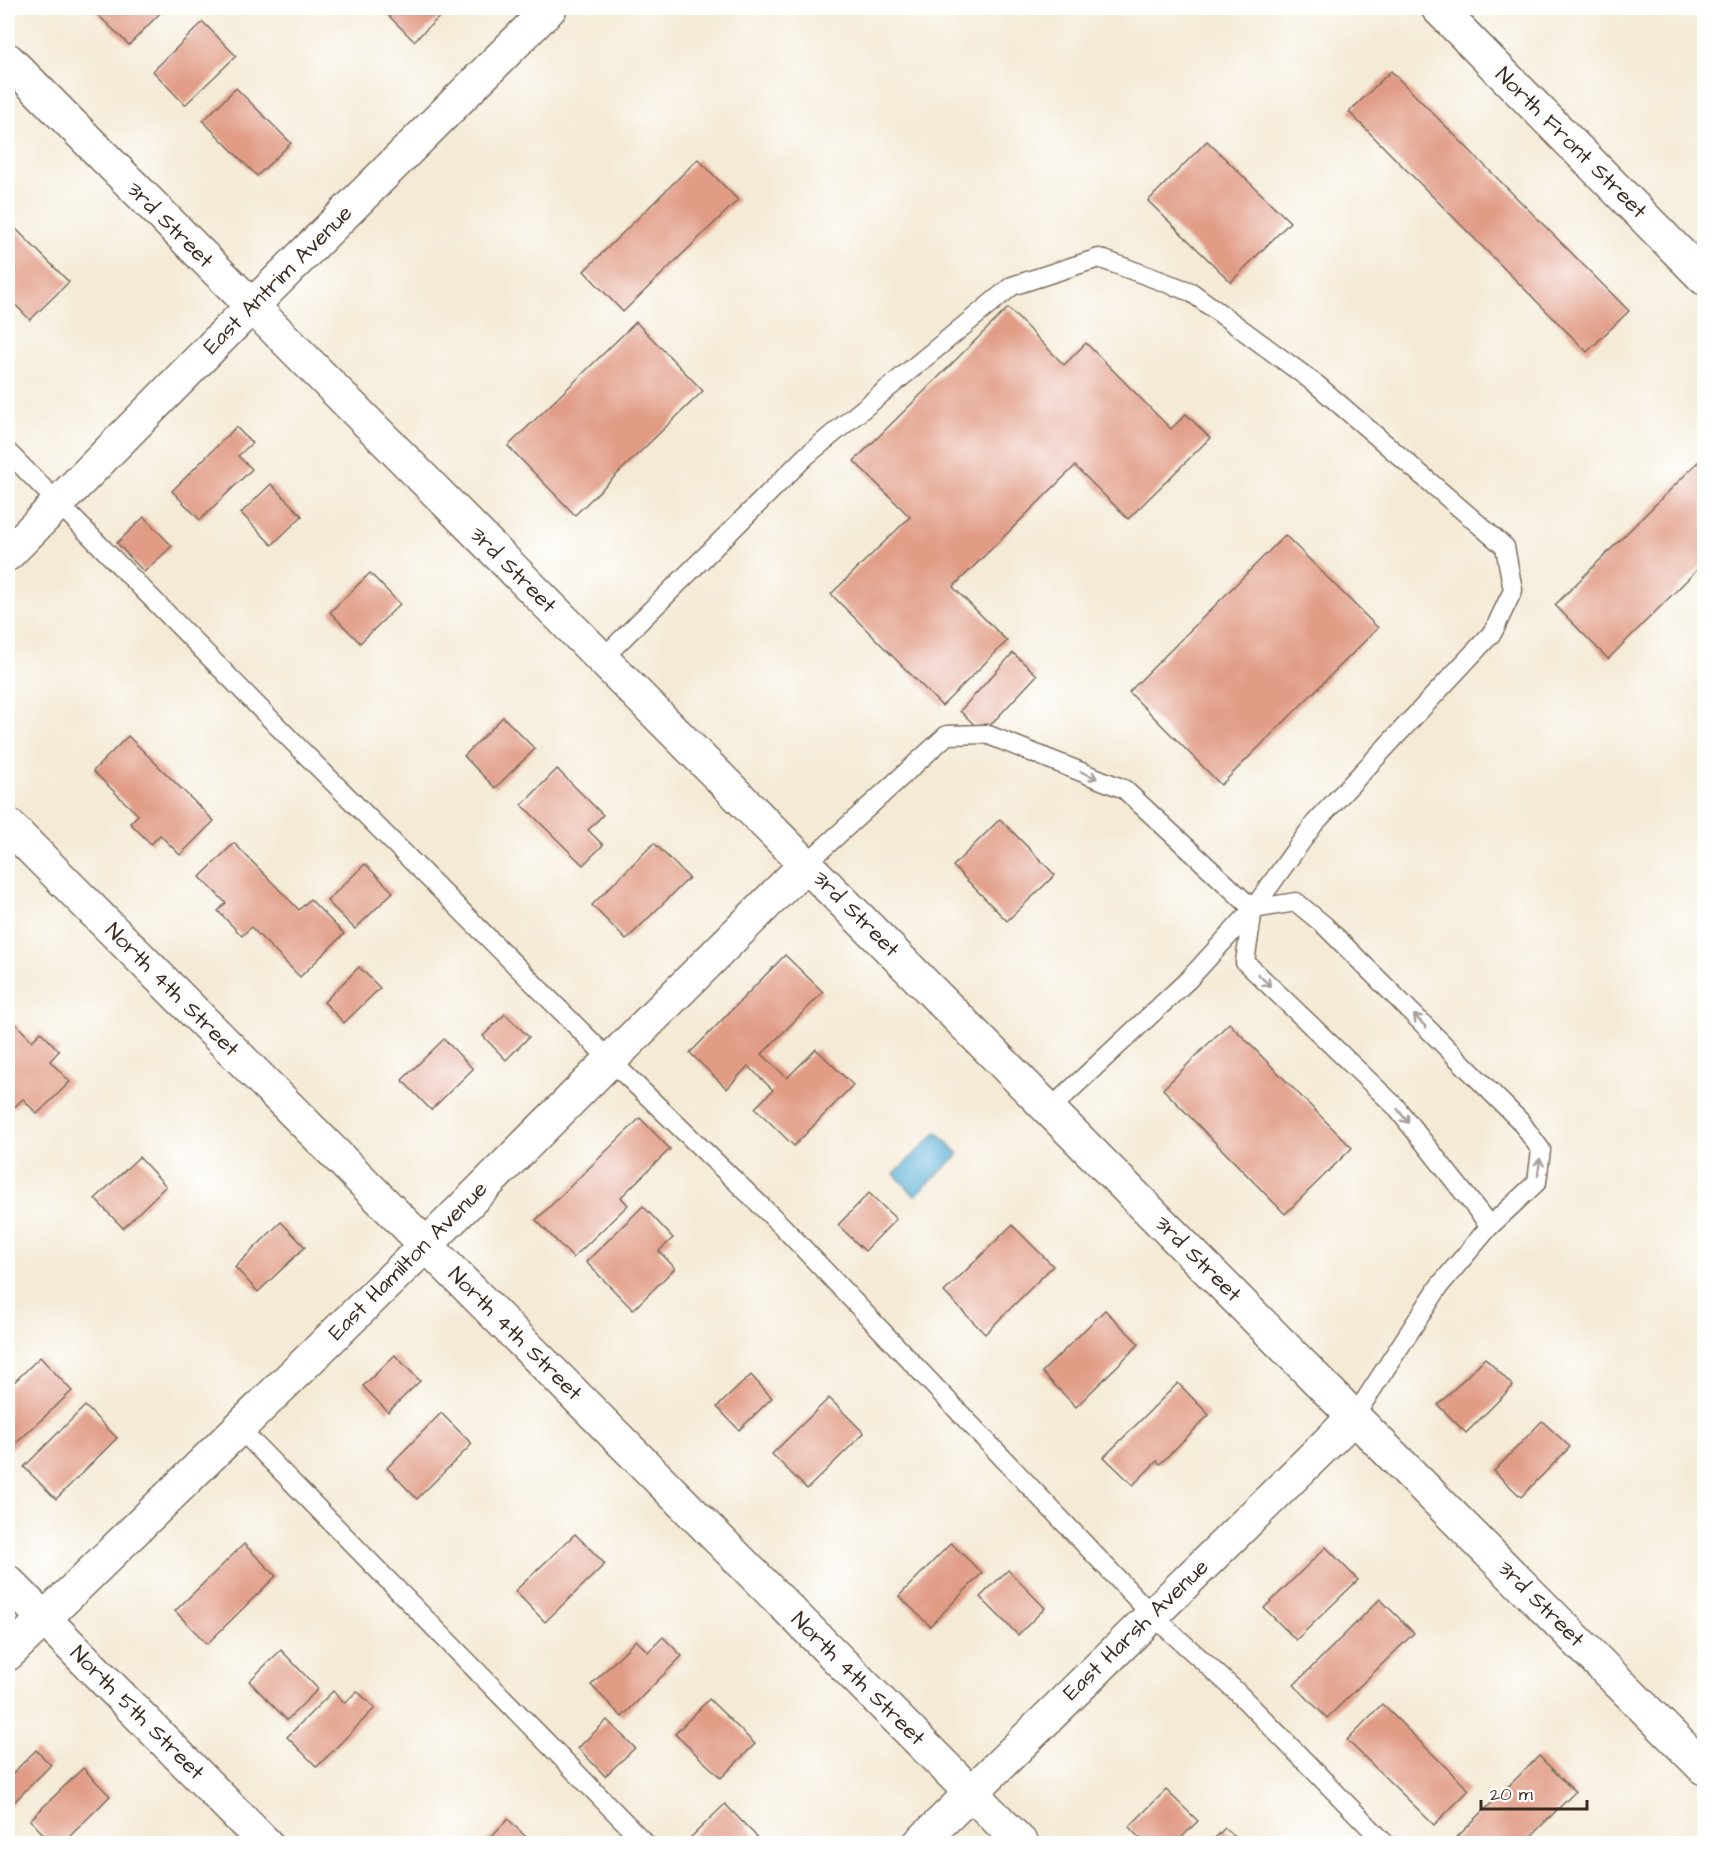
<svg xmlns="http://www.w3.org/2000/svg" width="1712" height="1851" font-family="'Architects Daughter',sans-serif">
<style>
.water{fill:#57aed4;stroke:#496c79;stroke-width:1.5}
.building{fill:#e19c86}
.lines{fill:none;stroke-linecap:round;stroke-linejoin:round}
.lane-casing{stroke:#7c6d5e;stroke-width:21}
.street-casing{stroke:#7c6d5e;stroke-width:36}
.lane{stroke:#fff;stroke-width:18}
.street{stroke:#fff;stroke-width:33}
.oneway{stroke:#a79f9a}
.labels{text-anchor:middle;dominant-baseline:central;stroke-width:6;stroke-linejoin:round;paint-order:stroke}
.street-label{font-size:22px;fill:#3b2a1e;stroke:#fff}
</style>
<rect width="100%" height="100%" fill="#fff"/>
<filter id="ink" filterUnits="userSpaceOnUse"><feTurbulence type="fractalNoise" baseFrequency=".0167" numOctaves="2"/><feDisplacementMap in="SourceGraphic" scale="12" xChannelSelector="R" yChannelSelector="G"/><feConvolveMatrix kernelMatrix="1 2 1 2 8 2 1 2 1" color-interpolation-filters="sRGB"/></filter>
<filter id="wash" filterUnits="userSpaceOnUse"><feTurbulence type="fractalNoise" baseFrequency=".008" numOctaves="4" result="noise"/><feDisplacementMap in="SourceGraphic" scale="24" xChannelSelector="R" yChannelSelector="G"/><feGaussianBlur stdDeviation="1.35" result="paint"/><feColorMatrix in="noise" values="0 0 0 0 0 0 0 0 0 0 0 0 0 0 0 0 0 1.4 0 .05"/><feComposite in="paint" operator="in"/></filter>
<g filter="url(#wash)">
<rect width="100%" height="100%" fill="#f4ead5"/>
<polygon class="water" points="937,1132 959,1154 915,1196 894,1174"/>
<g id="blocks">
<g class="building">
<polygon points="91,8 157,8 161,12 129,45"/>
<polygon points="381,8 449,8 414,41"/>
<polygon points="203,22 236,56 185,105 153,71"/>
<polygon points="1391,71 1629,311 1587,352 1349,112"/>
<polygon points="236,88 291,143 257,176 203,121"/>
<polygon points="1207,141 1290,222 1231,282 1148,201"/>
<polygon points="698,159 738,200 623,312 584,271"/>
<polygon points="11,224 69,282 30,320 8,297 8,227"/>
<polygon points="1008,308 1064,365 1086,343 1171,429 1186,414 1210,438 1128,519 1075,466 953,587 1007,641 942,706 831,594 910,517 854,461"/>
<polygon points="636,322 703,391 575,515 508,446"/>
<polygon points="236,427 252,443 238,456 252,469 200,520 172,491"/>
<polygon points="1704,456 1704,563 1608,659 1555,605"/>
<polygon points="271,484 302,516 272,545 241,513"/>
<polygon points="144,517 172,546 144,572 117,543"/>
<polygon points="1285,535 1378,628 1221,785 1129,692"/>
<polygon points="370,573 400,604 360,643 330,612"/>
<polygon points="1013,653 1037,675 983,733 960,711"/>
<polygon points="503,717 535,749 495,788 464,756"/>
<polygon points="128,736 214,821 180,855 160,835 151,844 130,823 138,815 93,771"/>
<polygon points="557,769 603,815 588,830 603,845 583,865 522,805"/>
<polygon points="1000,819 1055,875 1007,921 953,866"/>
<polygon points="234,843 299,910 310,899 344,934 300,977 251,927 242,936 218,911 226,903 200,877"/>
<polygon points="654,843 689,878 626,940 592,905"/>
<polygon points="365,864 393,892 355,929 327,901"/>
<polygon points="785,955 823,992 762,1054 787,1078 816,1049 853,1085 794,1146 755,1108 773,1090 748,1066 727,1089 690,1053"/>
<polygon points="359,967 380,988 344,1023 324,1002"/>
<polygon points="505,1014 529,1037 506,1060 483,1036"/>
<polygon points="1229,1023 1352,1148 1285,1214 1163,1089"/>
<polygon points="16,1024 32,1041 41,1032 59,1051 50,1061 70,1082 37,1114 23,1099 13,1108 8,1103 8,1033"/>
<polygon points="444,1039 473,1069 431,1110 402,1080"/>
<polygon points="640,1118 670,1149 621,1197 628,1205 573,1258 536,1220"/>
<polygon points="139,1157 166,1186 123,1228 95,1199"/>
<polygon points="869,1193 896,1219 865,1251 838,1225"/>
<polygon points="643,1206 673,1238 659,1251 675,1268 633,1310 586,1262"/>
<polygon points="281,1222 305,1247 258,1292 235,1267"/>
<polygon points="1012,1225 1053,1266 985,1334 944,1292"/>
<polygon points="1105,1310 1139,1344 1076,1407 1042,1372"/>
<polygon points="395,1355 420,1381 388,1412 363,1386"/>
<polygon points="40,1357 72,1391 10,1449 8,1446 8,1388"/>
<polygon points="1485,1358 1513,1386 1466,1433 1438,1405"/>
<polygon points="751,1375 772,1398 739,1430 717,1407"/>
<polygon points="1178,1383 1209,1415 1160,1464 1157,1461 1133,1485 1104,1457"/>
<polygon points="829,1398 864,1433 807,1489 772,1454"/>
<polygon points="85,1406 117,1438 56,1499 24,1467"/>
<polygon points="441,1413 472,1444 417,1499 387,1468"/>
<polygon points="1542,1421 1570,1447 1521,1497 1494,1471"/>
<polygon points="575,1534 605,1564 545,1622 515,1591"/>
<polygon points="951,1543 982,1573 930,1626 899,1596"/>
<polygon points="244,1544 276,1576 207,1644 175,1611"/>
<polygon points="1326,1547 1358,1580 1296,1640 1264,1608"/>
<polygon points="1008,1570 1045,1608 1018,1635 980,1597"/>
<polygon points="1380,1599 1414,1633 1327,1718 1294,1685"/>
<polygon points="663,1637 682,1656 622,1717 591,1685 636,1640 648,1652"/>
<polygon points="281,1650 318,1689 287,1720 249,1681"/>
<polygon points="333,1691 345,1703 357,1691 375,1708 317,1767 287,1737"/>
<polygon points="709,1699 755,1744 721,1778 675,1734"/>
<polygon points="1382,1704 1469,1790 1434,1825 1347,1740"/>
<polygon points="607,1720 635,1748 605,1776 578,1748"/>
<polygon points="36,1750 51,1765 8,1808 8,1778"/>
<polygon points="1539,1756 1575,1792 1523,1844 1450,1844"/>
<polygon points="83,1768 110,1796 62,1844 53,1844 30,1820"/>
<polygon points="1166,1790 1198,1821 1175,1844 1145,1844 1129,1827"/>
<polygon points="725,1804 758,1838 752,1844 684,1844"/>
<polygon points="508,1819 526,1837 520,1844 484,1844"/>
<polygon points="1225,1828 1241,1844 1209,1844"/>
</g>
</g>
</g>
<g filter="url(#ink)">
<use href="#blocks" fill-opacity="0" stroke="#7c6d5e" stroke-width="1.5"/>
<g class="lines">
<g class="lane-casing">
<g id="lane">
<polyline points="8,452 295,744 610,1060 782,1226 1152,1615 1236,1691 1386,1844"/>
<polyline points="602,659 806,456 1012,286 1099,258 1191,292 1316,384 1505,547 1513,590 1493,632 1314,824 1253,909 1189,979 1050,1109"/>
<polyline points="806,864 947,735 986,734 1124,789 1253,909"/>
<polyline points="1253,909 1296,902 1324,925 1520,1121 1541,1150 1537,1182 1490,1226 1440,1285 1354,1417"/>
<polyline points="1253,909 1245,962 1395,1106 1490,1226"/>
<polyline points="239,1428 646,1844"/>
</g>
</g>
<g class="street-casing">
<g id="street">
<polyline points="1438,8 1704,278"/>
<polyline points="8,60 1354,1417 1704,1768"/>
<polyline points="8,554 251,307 550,8"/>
<polyline points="8,825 1022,1844"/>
<polyline points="8,1582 266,1844"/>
<polyline points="8,1654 426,1245 806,864"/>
<polyline points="919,1844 1354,1417"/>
</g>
</g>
<use href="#lane" class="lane"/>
<use href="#street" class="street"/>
</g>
<defs><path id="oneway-shaft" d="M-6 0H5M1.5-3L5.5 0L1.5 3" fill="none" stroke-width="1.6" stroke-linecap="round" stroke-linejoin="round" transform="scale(1.5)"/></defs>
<g class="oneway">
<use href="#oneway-shaft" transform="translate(1089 775) rotate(22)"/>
<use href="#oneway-shaft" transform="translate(1264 980) rotate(44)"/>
<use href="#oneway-shaft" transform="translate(1420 1021) rotate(-135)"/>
<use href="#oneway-shaft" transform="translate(1403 1116) rotate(52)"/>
<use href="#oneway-shaft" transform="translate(1539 1167) rotate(-83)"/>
</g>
</g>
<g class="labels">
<g class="street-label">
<text transform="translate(1571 143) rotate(45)">North Front Street</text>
<text transform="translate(170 225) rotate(45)">3rd Street</text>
<text transform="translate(278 280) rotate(-45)">East Antrim Avenue</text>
<text transform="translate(513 570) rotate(45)">3rd Street</text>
<text transform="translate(856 914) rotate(45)">3rd Street</text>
<text transform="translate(172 990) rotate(45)">North 4th Street</text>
<text transform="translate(1198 1259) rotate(45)">3rd Street</text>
<text transform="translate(408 1261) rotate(-45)">East Hamilton Avenue</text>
<text transform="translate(515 1334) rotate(45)">North 4th Street</text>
<text transform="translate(1541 1604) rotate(45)">3rd Street</text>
<text transform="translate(1136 1630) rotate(-44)">East Harsh Avenue</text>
<text transform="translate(858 1679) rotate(45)">North 4th Street</text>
<text transform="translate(137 1713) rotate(45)">North 5th Street</text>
</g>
</g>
<rect width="1712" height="1851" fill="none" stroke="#fff" stroke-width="30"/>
<path d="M1481 1800v9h106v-9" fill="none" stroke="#3b2a1e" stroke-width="3"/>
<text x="1490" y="1800" font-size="18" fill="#3b2a1e" stroke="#ffffff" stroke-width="4.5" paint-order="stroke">20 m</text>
</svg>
